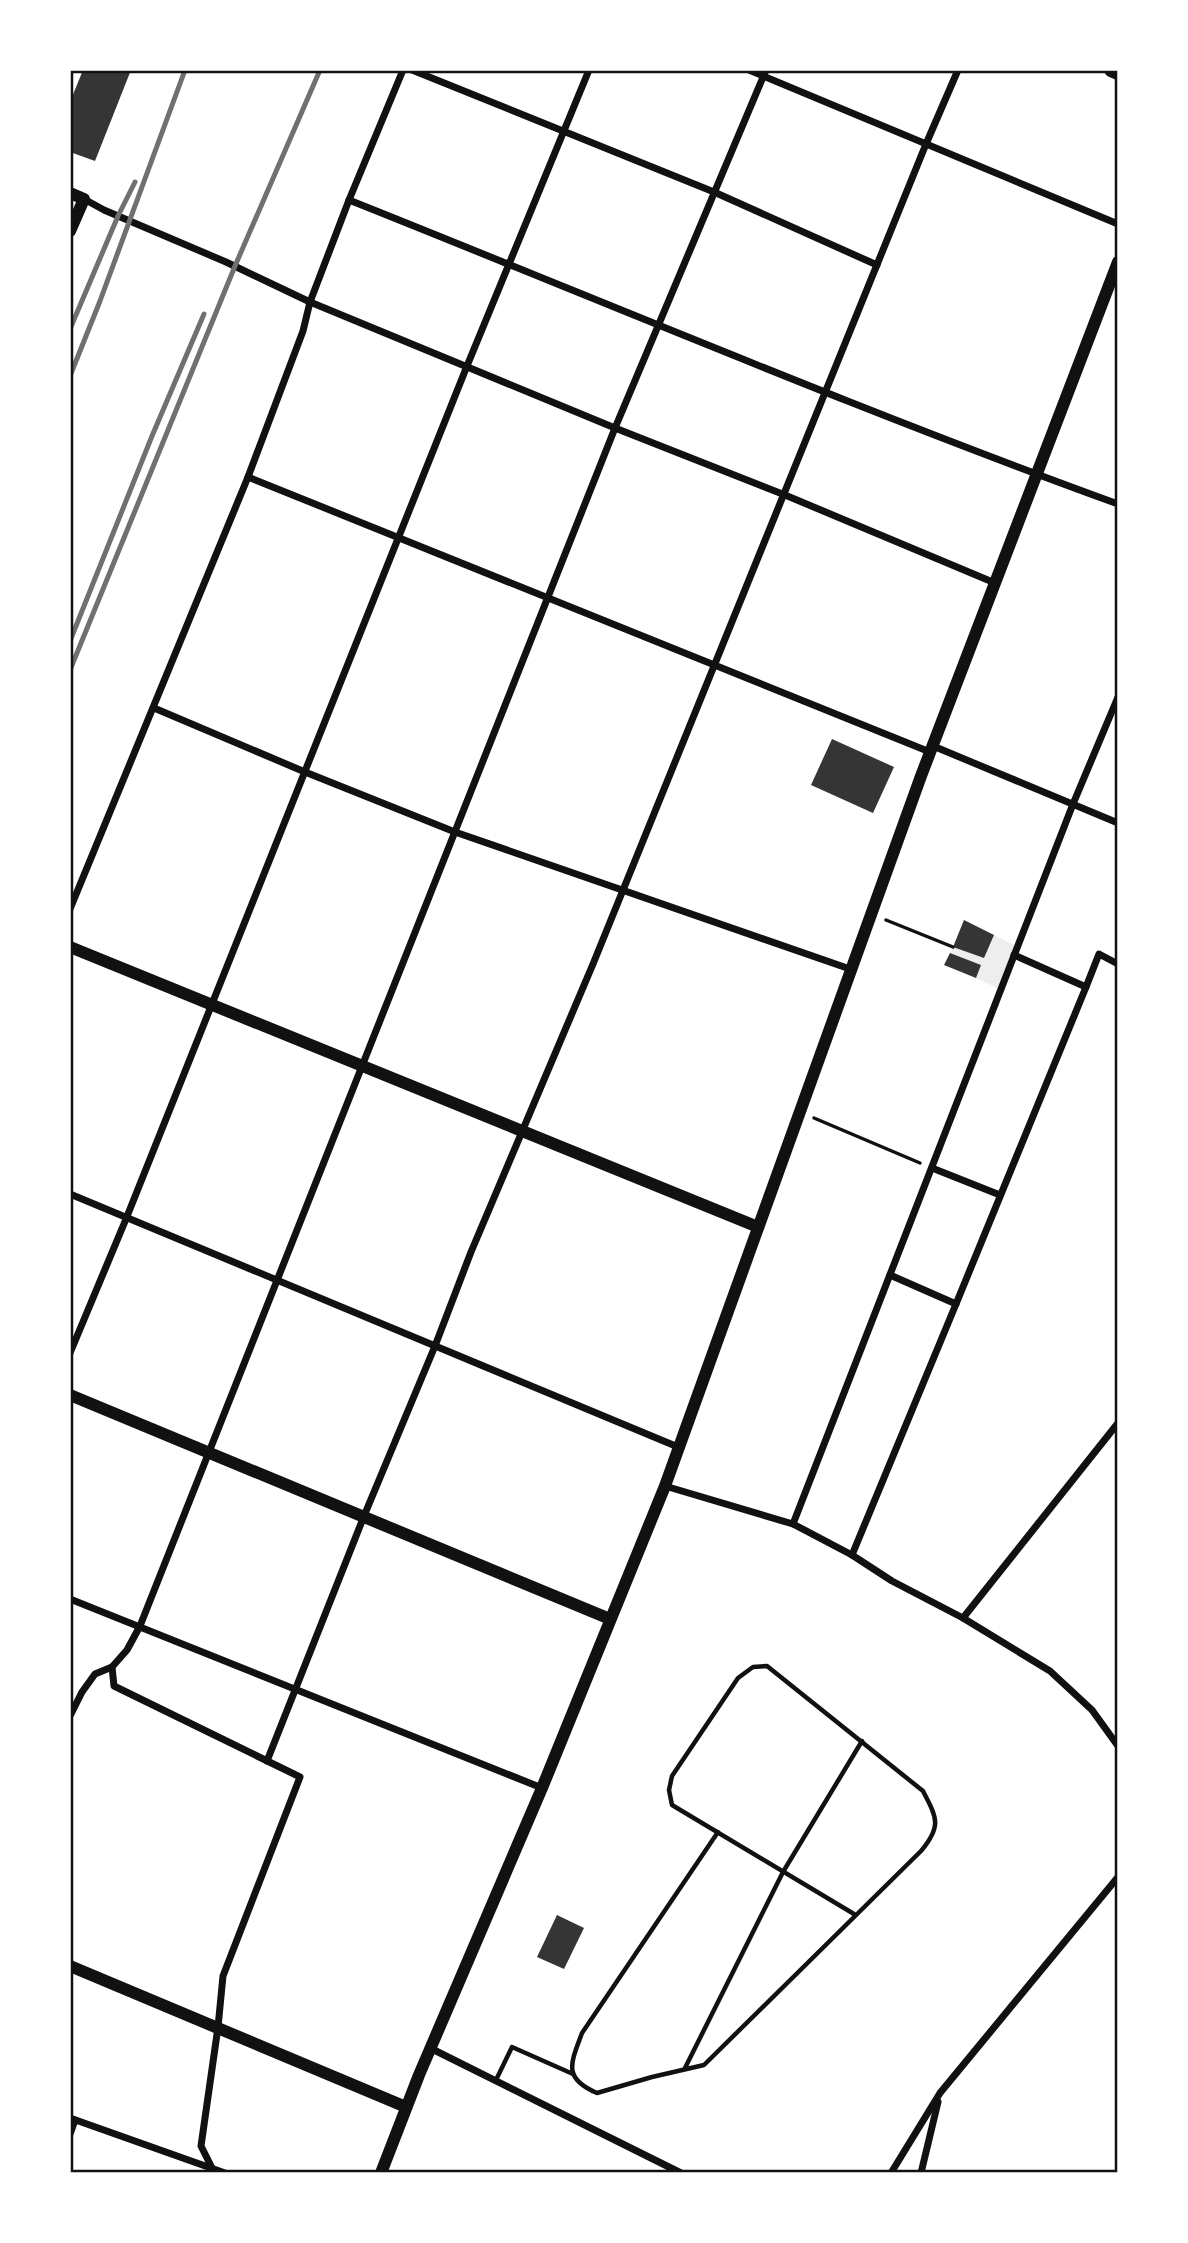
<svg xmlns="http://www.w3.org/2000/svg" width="1188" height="2243" font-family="'Varela Round',sans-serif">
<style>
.green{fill:#eee}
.building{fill:#353535}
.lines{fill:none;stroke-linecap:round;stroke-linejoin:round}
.path{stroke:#111;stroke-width:3.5}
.service{stroke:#111;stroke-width:4.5}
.minor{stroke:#111;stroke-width:7}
.tertiary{stroke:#111;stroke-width:12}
.primary{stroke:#111;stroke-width:14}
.rail{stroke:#707070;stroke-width:5}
.neatline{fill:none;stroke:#111;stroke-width:2.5}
</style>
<rect width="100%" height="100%" fill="#fff"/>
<polygon class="green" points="994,935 1018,947 1002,990 976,978 981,965 950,953 953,947 984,958"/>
<g class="building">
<polygon points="83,70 131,70 95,161 70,152 70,102"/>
<polygon points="832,739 894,767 873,813 811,785"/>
<polygon points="964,920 994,935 984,958 953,947"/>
<polygon points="950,953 981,965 976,978 944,965"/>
<polygon points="557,1915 584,1928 564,1969 537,1957"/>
</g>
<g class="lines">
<g class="path">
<polyline points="886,920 953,947"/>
<polyline points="814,1118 920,1163"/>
</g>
<g class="service">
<path d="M718 1832 582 2033C571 2063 562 2078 597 2093L652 2077 704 2065 921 1851C942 1826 937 1818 923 1791L767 1666 753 1667 738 1678 672 1776 669 1790 672 1805 854 1914"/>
<polyline points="685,2068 783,1872 862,1741"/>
<polyline points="496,2080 512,2047 573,2074"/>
</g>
<g class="minor">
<polyline points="412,70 714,192 877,265"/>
<polyline points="749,70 1118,224"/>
<polyline points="84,199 104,210 226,262 310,302 615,428 785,495 995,583"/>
<path d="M349 200C605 302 859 410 1118 504"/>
<polyline points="248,477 930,752"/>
<polyline points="154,708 305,772 455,832 850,969"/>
<polyline points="933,746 1118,823"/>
<polyline points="70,909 248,477 303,331 310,302 349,200 403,70"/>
<polyline points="1014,955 1086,987 1099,954 1118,964"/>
<polyline points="932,1168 1000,1195"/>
<polyline points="70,1194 678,1447"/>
<polyline points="890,1275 956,1304 1086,987"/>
<polyline points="70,1353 126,1219 467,366 589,70"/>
<polyline points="665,1486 793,1524 852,1555 892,1581 963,1618 1050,1671 1092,1710 1118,1746"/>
<polyline points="793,1524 1073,804 1118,697"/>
<polyline points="852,1555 956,1304"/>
<polyline points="70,1599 542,1788"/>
<polyline points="963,1618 1118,1423"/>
<polyline points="112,1667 114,1686 300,1777 223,1976 218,2027 201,2146 212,2168 210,2173"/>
<polyline points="70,1716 82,1692 95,1674 112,1667 127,1650 140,1626 615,428 766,70"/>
<polyline points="267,1761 364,1516 435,1346 471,1252 593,964 926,144 958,70"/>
<polyline points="430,2048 681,2173"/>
<polyline points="70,2118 225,2173"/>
<polyline points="70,2134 75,2120"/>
<polyline points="891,2173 940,2093 1118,1877"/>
<polyline points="921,2173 938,2102"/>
</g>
<g class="tertiary">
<polyline points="70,193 84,199 70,231"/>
<polyline points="70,947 758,1227"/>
<polyline points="70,1395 610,1619"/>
<polyline points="70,1966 406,2107"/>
<polyline points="381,2173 419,2075 542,1788 665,1486 921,776 1118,262"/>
</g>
<polyline class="primary" points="1111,70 1118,73"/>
<g class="rail">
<polyline points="70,329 118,216 135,182"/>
<polyline points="70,376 100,301 185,70"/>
<polyline points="70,641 152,436 204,314"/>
<polyline points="70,670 235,266 320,70"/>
</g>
</g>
<rect width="1188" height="2243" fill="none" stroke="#ffffff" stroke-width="144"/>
<rect x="72" y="72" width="1044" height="2099" class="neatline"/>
</svg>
